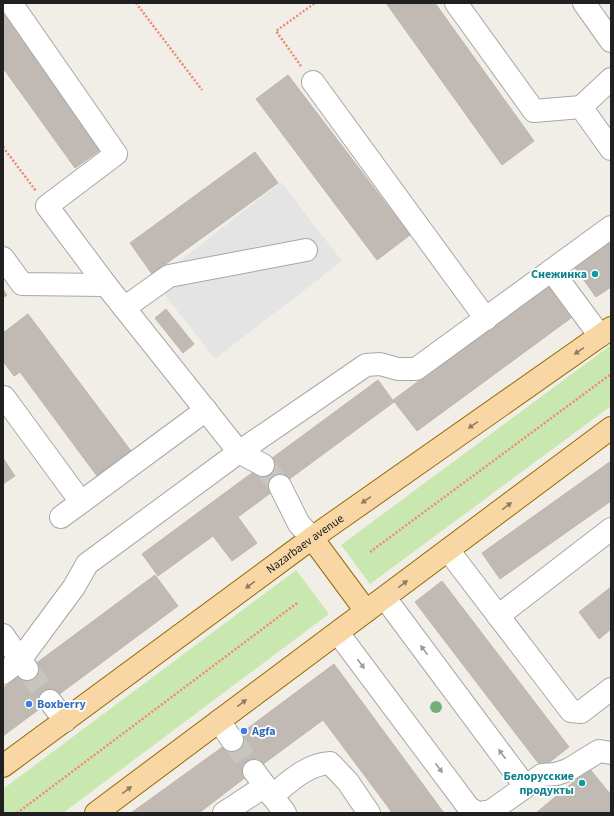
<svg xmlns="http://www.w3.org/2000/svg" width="614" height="816" font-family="'Source Sans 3',sans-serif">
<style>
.grass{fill:#c9e8b0}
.parking{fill:#e4e4e4}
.building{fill:#c1bab4;stroke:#c2b5aa}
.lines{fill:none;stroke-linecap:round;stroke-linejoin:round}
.minor-tunnel{stroke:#c6c5bf;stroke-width:22;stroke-dasharray:22 11;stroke-linecap:butt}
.minor-casing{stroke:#a7a7a7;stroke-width:24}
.major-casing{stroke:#966c06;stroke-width:24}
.path{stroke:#f48674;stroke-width:2.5;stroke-dasharray:2 2;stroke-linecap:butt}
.minor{stroke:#fff;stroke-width:22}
.major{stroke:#f8d7a4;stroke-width:22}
.tree{fill:#75af78}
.oneway{fill:#8c7c62}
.oneway2{fill:#9b9b9b}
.culture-dot{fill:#0f9aa8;stroke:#fff;stroke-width:1.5}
.shop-dot{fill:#3f7fe0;stroke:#fff;stroke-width:1.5}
.labels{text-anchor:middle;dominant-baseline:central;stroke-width:3.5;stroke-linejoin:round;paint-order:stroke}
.culture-label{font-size:12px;font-weight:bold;fill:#0d838f;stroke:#fff;text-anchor:end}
.street-label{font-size:12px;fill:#202020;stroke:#fff}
.shop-label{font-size:12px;font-weight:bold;fill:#366cbe;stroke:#fff;text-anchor:start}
</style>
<rect width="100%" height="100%" fill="#f0eee7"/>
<g class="grass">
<polygon points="611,345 611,406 370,584 341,545"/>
<polygon points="296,570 329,614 63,813 3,813 3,789"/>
</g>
<polygon class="parking" points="281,182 342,261 215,359 154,281"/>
<g class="building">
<polygon points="3,3 106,146 75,168 3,68"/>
<polygon points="386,3 435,3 534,141 502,165"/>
<polygon points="288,75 410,235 377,260 256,99"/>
<polygon points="255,152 278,183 152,274 130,243"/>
<polygon points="611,231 611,287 596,297 570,261"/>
<polygon points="548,286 571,318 417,431 393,400"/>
<polygon points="3,289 7,295 3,298"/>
<polygon points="166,309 194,344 183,353 155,318"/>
<polygon points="28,314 131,451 97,476 20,372 14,376 3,361 3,333"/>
<polygon points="378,380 394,402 238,517 257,543 232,561 213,536 158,576 142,554"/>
<polygon points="3,458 15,476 3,484"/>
<polygon points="611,461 611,501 500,579 482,553"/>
<polygon points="155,575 178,606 3,736 3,688"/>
<polygon points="442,581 569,747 542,768 415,602"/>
<polygon points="611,587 611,629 599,639 579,612"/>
<polygon points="334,664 444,813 389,813 391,811 323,720 251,773 228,743"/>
<polygon points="228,743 251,773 199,813 131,813"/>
<polygon points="590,769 597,778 574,797 566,788"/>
<polygon points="597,778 611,795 611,813 536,813 566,788 574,797"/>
</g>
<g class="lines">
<g class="minor-tunnel">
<polyline points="263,465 280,486"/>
<polyline points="27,669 50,701"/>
<polyline points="232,740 254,771"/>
</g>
<g class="minor-casing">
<g id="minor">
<polyline points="11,3 116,154 47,206 106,285 239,452 263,465"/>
<polyline points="456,3 534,111 581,107 611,79"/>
<polyline points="584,3 611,41"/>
<polyline points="313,82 486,319"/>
<polyline points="581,107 611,149"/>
<polyline points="3,258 22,284 106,285"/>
<polyline points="552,271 600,336"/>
<polyline points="124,308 169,276 306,250"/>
<polyline points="4,397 81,502"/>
<polyline points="280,486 299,524 312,538"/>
<polyline points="61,517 206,410"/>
<polyline points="448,550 571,711 581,712 611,689"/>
<polyline points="385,598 525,786"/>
<polyline points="498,616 611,529"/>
<polyline points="338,633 469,808 478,813 491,811 542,775 556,774 568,770 599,751 611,753"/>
<polyline points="3,635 27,669"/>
<polyline points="3,673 20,660 74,587 87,564 239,452 366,365 380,364 398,369 416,369 611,227"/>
<polyline points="50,701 65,721"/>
<polyline points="219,721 232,740"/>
<polyline points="254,771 285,813"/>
<path d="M272 796C289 782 307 764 330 763L348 782 369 813"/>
<polyline points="224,813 265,786"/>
</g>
</g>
<g class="major-casing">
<g id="major">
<polyline points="312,538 366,611"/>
<path id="s1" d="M3 766 312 538 611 328"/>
<polyline points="96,813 611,428"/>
</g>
</g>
<g class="path">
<polyline points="136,3 202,90"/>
<polyline points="301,66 276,31 315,3"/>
<polyline points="3,147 36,191"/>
<polyline points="370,552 611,374"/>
<polyline points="17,813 297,603"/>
</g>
<use href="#minor" class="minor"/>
<use href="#major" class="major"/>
</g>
<circle class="tree" cx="436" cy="707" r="6"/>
<defs><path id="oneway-solid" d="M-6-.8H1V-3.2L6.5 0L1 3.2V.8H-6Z"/></defs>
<g class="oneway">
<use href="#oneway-solid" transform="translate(579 351) rotate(145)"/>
<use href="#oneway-solid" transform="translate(473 425) rotate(145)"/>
<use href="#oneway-solid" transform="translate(366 500) rotate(145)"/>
<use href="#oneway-solid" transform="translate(507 506) rotate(-37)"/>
<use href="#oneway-solid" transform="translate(403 584) rotate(-37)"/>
<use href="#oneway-solid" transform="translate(250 585) rotate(144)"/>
<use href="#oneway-solid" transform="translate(242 703) rotate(-37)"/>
<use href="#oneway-solid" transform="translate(127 790) rotate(-37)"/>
</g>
<g class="oneway2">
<use href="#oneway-solid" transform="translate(424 650) rotate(-127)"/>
<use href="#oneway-solid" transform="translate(361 664) rotate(53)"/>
<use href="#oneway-solid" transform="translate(502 754) rotate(-127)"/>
<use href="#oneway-solid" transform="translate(439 768) rotate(53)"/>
</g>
<g class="culture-dot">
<circle cx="595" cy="274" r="4"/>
<circle cx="582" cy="783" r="4"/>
</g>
<g class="shop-dot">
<circle cx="29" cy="704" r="4"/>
<circle cx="244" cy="731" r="4"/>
</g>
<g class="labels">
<g class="culture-label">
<text x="587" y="274">Снежинка</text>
<text x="574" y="776">Белорусские<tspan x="574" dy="14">продукты</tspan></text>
</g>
<g class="street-label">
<text stroke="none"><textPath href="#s1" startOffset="375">Nazarbaev avenue</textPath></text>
</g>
<g class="shop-label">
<text x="37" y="704">Boxberry</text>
<text x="252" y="731">Agfa</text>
</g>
</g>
<rect width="614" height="816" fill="none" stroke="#202020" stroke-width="8"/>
</svg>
